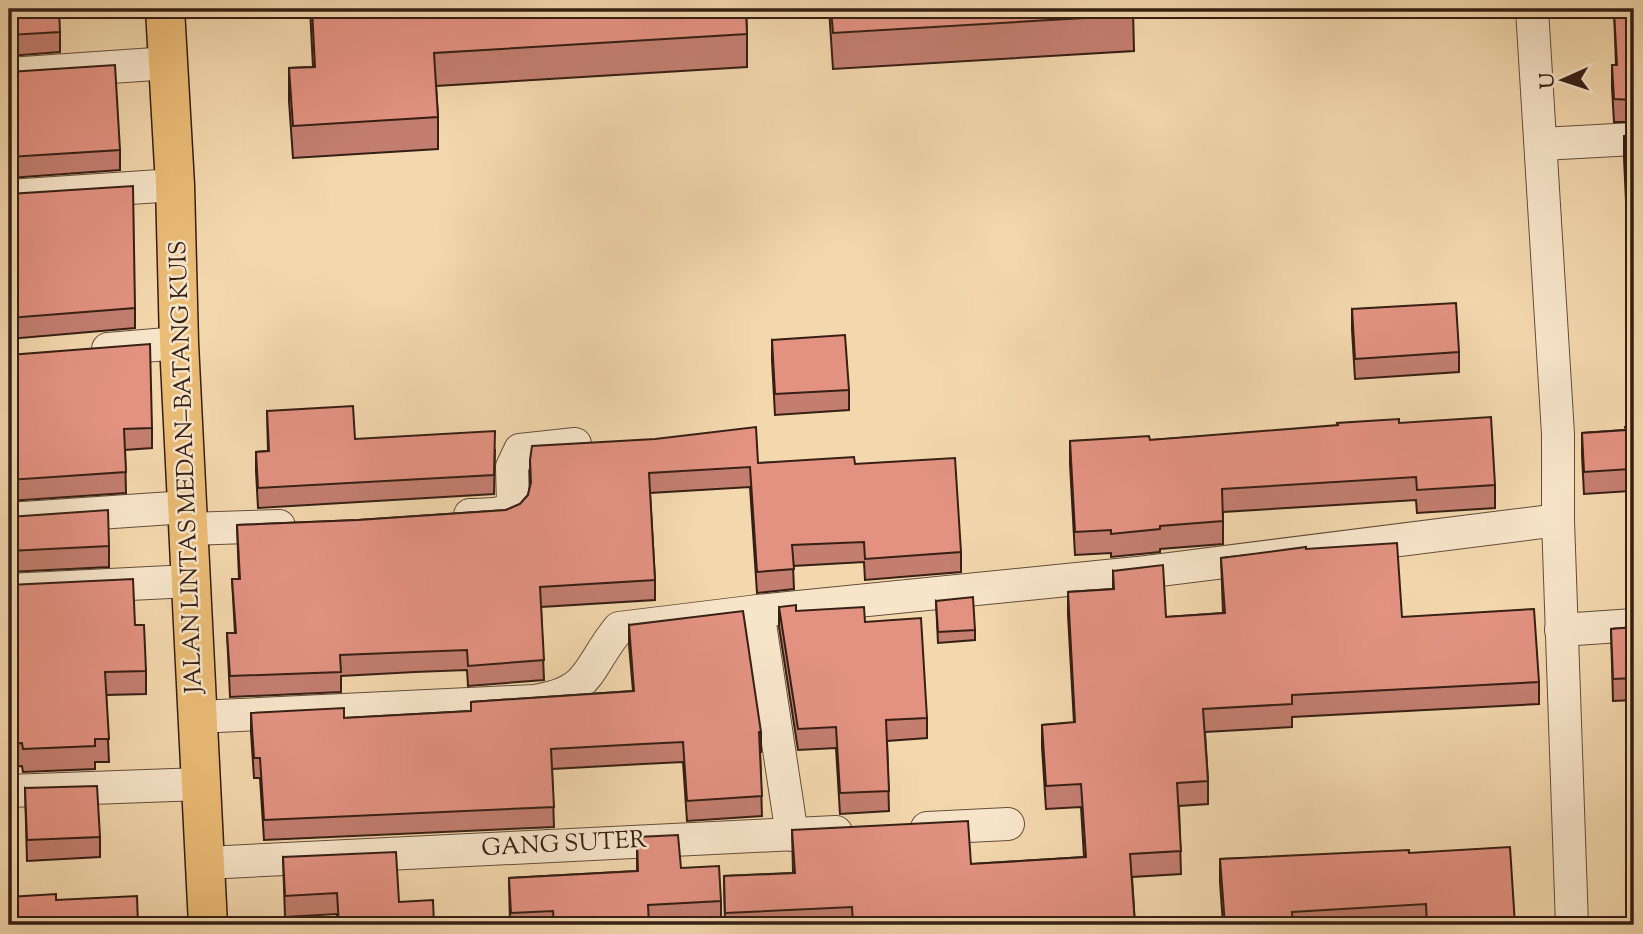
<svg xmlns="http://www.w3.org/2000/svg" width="1643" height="934" font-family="'Sorts Mill Goudy',serif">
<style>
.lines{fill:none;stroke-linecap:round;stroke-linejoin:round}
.minor-casing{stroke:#654d3a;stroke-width:34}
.trunk-casing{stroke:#361f14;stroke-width:41}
.minor{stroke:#f7e5ca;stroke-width:32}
.trunk{stroke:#eabc76;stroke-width:38}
.wall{fill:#c37e70;stroke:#361f14;stroke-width:2}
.building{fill:#e39282;stroke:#361f14;stroke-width:2}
.labels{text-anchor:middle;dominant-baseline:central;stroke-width:5;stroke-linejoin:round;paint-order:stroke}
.street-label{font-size:24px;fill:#361f14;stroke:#f7e5ca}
</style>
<rect width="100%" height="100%" fill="#f3d7ad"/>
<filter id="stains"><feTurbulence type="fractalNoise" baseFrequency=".00286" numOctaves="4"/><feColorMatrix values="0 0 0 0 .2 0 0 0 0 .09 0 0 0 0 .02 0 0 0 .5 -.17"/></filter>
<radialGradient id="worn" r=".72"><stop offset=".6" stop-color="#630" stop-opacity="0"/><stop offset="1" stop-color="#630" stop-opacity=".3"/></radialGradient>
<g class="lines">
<g class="minor-casing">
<g id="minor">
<polyline points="1532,9 1558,434 1558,520 1572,925"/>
<polyline points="9,74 169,63"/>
<polyline points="1542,144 1634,139"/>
<polyline points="9,196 175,185"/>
<polyline points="108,349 179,343"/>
<path d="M470 515C484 514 507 517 513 503L512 467 520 450 575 444"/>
<polyline points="9,519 187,507"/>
<polyline points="188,529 279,526"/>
<polyline points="9,590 190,581"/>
<polyline points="758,611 792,835"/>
<polyline points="1561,630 1634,625"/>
<path d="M197 717 534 701C593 692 586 668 619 628L758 611 1137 573 1558 520"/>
<polyline points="9,791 201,784"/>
<polyline points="927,828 1008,824"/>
<polyline points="205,863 836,832"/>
</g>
</g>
<g class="trunk-casing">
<polyline id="trunk" points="165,9 175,185 179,343 208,925"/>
</g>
<use href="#minor" class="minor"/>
<use href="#trunk" class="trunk"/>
</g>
<g class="wall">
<polygon points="9,9 60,32 60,52 9,56"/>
<polygon points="310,9 746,9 747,34 747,67 436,86 438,117 438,149 293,158 289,101 289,68 313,67"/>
<polygon points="829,9 1133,9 1134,51 833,69"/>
<polygon points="1634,9 1634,122 1614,122 1612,88 1612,65 1616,65 1614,10"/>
<polygon points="9,72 120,150 120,170 9,178"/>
<polygon points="1634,134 1634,407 1626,267 1626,245 1628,244 1624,158 1624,136"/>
<polygon points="9,194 135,308 135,328 9,339"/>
<polygon points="1352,309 1459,352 1459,372 1355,379 1352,330"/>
<polygon points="772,340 849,390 849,410 775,415 772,360"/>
<polygon points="9,355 152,428 152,448 125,450 126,493 9,501"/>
<polygon points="267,411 355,439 495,450 494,494 258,508 256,471 256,452 268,451"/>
<polygon points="1399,423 1495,485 1495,508 1417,513 1416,500 1223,512 1223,544 1160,549 1160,552 1111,557 1111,553 1075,555 1070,464 1070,441 1150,440"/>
<polygon points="1634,425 1634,550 1630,491 1584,494 1582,455 1582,433 1625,430"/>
<polygon points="530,460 855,464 961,552 961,572 865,580 864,562 793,566 794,589 757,593 750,487 650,493 655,580 655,600 541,607 544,680 468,686 467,670 415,672 341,676 341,692 230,697 227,633 235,633 232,579 239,579 237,525 358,520 506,510 520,504 528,495 530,486"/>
<polygon points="9,517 109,546 109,567 9,572"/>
<polygon points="1306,549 1402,617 1539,682 1539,704 1292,717 1292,727 1205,732 1208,781 1208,804 1179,806 1181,874 1132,877 1135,925 725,925 724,876 793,873 792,830 971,864 1084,857 1081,807 1046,809 1042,747 1042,725 1074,723 1068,615 1068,592 1113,589 1113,571 1166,617 1223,613 1221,558"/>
<polygon points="9,585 135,625 146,671 146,694 106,695 109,762 95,762 95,769 23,772 22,766 9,767"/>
<polygon points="936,601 975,630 975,640 938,643"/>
<polygon points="779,607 796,611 865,622 927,718 927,738 887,741 889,811 840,814 836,748 798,750 779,627"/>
<polygon points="629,625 761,732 761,752 760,752 762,816 687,821 683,762 643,764 552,769 554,827 264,840 260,778 254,778 251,733 251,713 344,718 471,711 471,702 633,691 629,645"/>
<polygon points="1634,627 1634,700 1613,701 1611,629"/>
<polygon points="25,788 100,837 100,857 27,861"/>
<polygon points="637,837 681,868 721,901 721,925 510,925 509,878 637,871"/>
<polygon points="1409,853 1515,925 1223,925 1220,882 1220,859"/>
<polygon points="283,857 399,902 434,925 337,925 337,914 285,917"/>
</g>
<g class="building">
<polygon points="9,9 59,9 60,32 9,35"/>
<polygon points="312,9 746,9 747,34 434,53 438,117 293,126 289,68 315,67"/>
<polygon points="831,9 1133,9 1134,15 833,33"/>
<polygon points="1634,9 1634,100 1614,99 1612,65 1617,65 1614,10"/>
<polygon points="115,65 120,150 9,157 9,72"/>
<polygon points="1634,134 1634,384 1626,245 1630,244 1624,136"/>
<polygon points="133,186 135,308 9,318 9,194"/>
<polygon points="1456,303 1459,352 1355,359 1352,309"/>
<polygon points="845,335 849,390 775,394 772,340"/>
<polygon points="150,344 152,428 124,429 126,472 9,480 9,355"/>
<polygon points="353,406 355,439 495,431 494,475 258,488 256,452 269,451 267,411"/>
<polygon points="1491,417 1495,485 1417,490 1416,477 1222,489 1223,521 1160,526 1160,529 1111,534 1111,530 1075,532 1070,441 1149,436 1150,440 1338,425 1337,423 1399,419 1399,423"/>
<polygon points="1634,425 1634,527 1630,469 1584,472 1582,433 1626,430 1625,427"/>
<polygon points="756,427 758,463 854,457 855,464 955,458 961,552 865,559 864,542 792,545 794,569 757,572 750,467 649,473 655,580 540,587 544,660 468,666 467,650 415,652 340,655 341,672 230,676 227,633 236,633 232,579 240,579 237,525 358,520 506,510 520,504 528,495 531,482 530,460 532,446 655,439"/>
<polygon points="108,510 109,546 9,551 9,517"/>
<polygon points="1397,543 1402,617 1534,609 1539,682 1292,695 1292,704 1203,709 1208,781 1177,783 1181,851 1130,854 1135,925 977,925 977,919 853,925 852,907 725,913 724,876 795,873 792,830 968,821 971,864 1086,857 1081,784 1046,786 1042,725 1075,722 1068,592 1114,589 1113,571 1163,565 1166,617 1225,613 1221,558 1306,547 1306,549"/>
<polygon points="133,579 135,625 144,625 146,671 105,672 109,739 95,739 95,746 23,749 22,743 9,744 9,585"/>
<polygon points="973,597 975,630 938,632 936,601"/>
<polygon points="796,605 796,611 864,607 865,622 921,618 927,718 886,720 889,791 840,793 836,727 798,729 779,607"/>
<polygon points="743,611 761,732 759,732 762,796 687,801 683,742 643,744 551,749 554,807 264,820 260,758 254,758 251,713 344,708 344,718 471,711 471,702 634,691 629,625"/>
<polygon points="1634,627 1634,678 1613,679 1611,629"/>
<polygon points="97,786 100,837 27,840 25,788"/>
<polygon points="678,835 681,868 719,866 721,901 648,905 649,925 554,925 553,911 511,913 509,878 638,871 637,837"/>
<polygon points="1510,847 1515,925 1427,925 1426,904 1292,912 1293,925 1225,925 1220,859 1409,850 1409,853"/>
<polygon points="396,852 399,902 433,900 434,925 339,925 337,893 285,896 283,857"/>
<polygon points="56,894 56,900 137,896 138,925 9,925 9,897"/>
</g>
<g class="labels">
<g class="street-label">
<text transform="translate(187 467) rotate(-92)">JALAN LINTAS MEDAN–BATANG KUIS</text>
<text transform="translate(564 845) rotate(-3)">GANG SUTER</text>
</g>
</g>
<rect width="1643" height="934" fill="none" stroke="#f3d7ad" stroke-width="35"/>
<rect x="10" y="10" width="1622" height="913" fill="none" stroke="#361f14" stroke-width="3.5"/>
<rect x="18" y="18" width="1608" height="899" fill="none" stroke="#361f14" stroke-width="2"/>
<g transform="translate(1563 80) rotate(267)" stroke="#f7e5ca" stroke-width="5" paint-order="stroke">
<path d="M0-5L12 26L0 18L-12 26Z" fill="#361f14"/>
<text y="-10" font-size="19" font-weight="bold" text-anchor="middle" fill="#361f14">U</text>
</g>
<rect width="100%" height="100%" filter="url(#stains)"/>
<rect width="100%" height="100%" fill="url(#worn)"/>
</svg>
